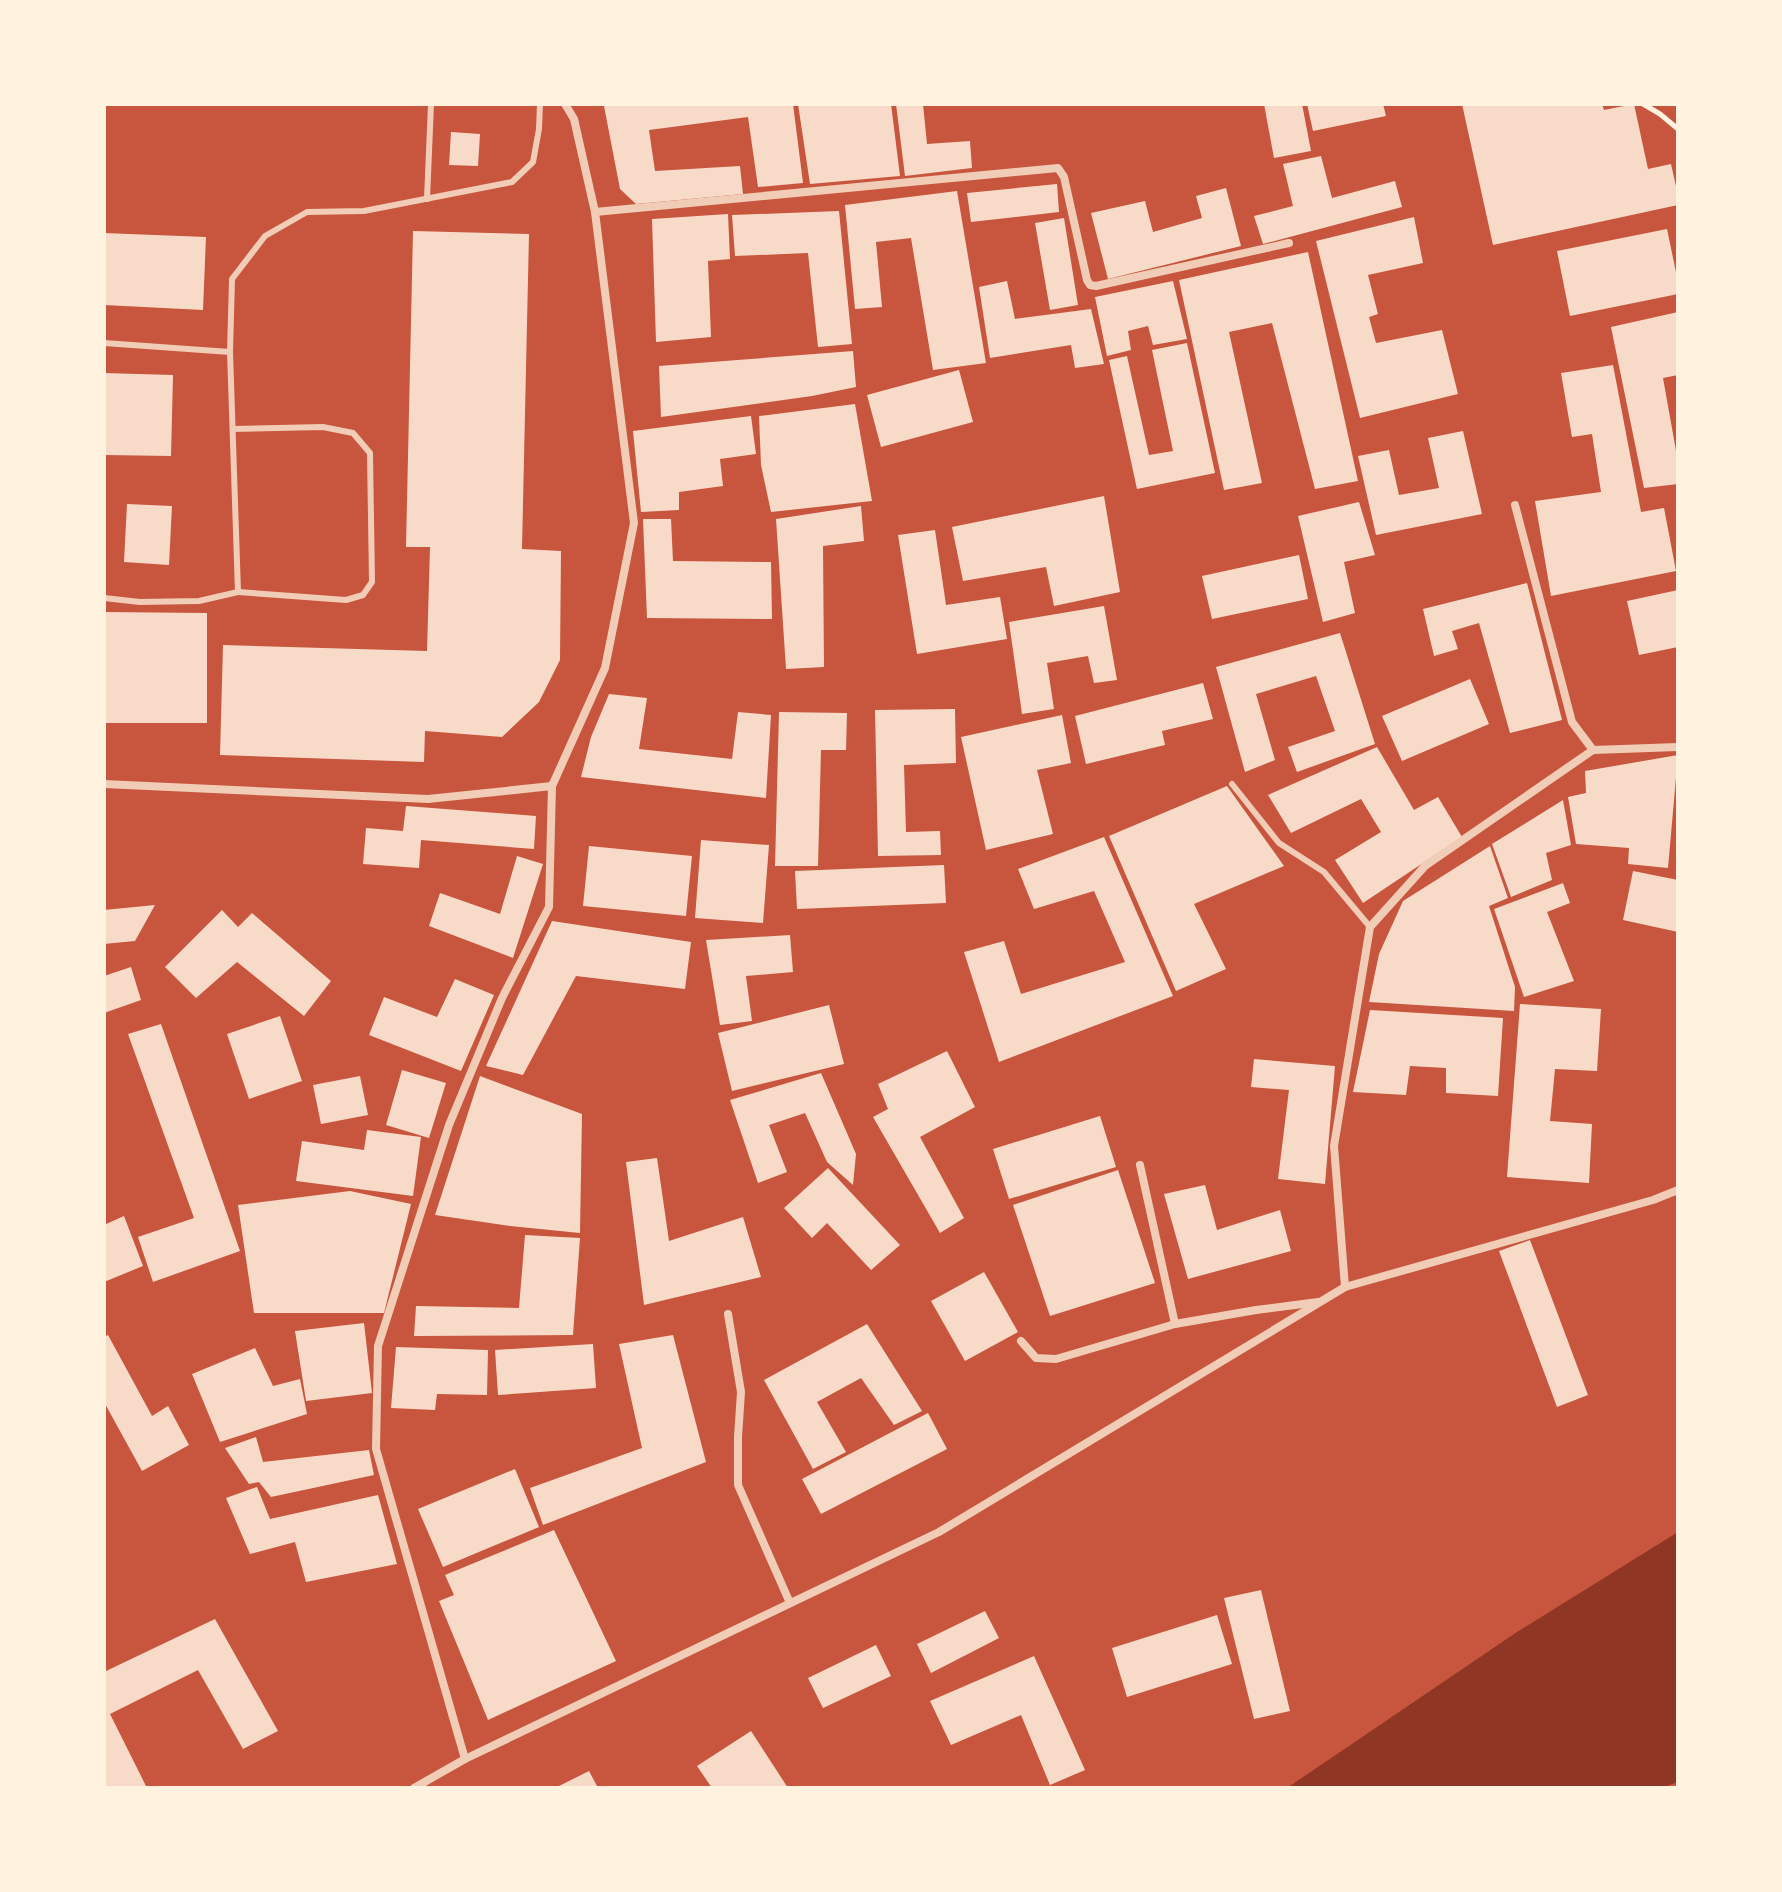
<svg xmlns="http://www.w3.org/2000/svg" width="1782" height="1892" font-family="Inter,sans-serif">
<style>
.water{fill:#8f3625}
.building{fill:#f7dbc8}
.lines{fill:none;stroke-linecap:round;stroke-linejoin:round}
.path{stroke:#fff3e0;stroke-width:5}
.service{stroke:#f1ccb7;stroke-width:6}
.minor{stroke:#f1ccb7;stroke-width:8}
</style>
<rect width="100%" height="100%" fill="#c8553d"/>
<polygon class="water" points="1678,1532 1678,1782 1661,1788 1287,1788 1517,1632"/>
<g class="building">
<polygon points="618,104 793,104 803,183 758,187 748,117 649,130 655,171 740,166 743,194 636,204 620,189 604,106"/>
<polygon points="798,104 891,104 900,176 810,184"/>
<polygon points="896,104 923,104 927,144 970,141 972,168 905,176"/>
<polygon points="1264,104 1302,104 1311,151 1274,158"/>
<polygon points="1307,104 1383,104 1386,116 1313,131"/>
<polygon points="1462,104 1602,104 1604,110 1634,104 1648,169 1671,164 1678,195 1678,205 1493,245"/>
<polygon points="451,132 480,134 478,166 449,165"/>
<polygon points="1321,156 1332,198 1395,181 1402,207 1263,244 1254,216 1293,206 1283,164"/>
<polygon points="1057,184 1059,212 971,222 967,193"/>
<polygon points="1226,188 1241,246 1108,279 1091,213 1145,201 1153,232 1202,218 1196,196"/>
<polygon points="957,191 986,363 933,370 911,238 876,242 882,307 855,309 845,205"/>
<polygon points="839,211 852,344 818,347 808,253 735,256 732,215"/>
<polygon points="728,214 730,259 708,261 711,337 656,342 652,219"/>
<polygon points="1414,217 1423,263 1368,275 1378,314 1369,317 1376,343 1442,330 1458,394 1360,418 1316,241"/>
<polygon points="1064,218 1078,305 1050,310 1035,223"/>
<polygon points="1667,229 1678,282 1678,294 1570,316 1557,251"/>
<polygon points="413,231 529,234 522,549 561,551 560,660 539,702 502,737 425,731 424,762 220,755 223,645 427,651 430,547 406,547"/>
<polygon points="104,233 206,237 203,310 104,305"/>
<polygon points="1308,252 1358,481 1315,489 1272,323 1229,332 1262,483 1224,490 1179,280"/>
<polygon points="1007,281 1015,319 1091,309 1104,364 1075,368 1071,345 990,358 979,287"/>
<polygon points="1173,281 1187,339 1153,345 1148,326 1128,331 1131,350 1107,356 1095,297"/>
<polygon points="1678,312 1678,375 1663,378 1678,462 1678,484 1644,488 1611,327"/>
<polygon points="1187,343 1215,473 1137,489 1109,360 1127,356 1149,455 1173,451 1152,350"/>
<polygon points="853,351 856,387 812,396 661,417 659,366"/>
<polygon points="1613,365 1641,512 1664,508 1676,571 1551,596 1535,501 1601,492 1592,434 1572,437 1561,373"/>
<polygon points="959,370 973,422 881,447 867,395"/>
<polygon points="104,373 173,375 171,456 104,455"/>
<polygon points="855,404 872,501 771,512 761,465 759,416"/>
<polygon points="751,416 756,454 720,459 723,486 679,492 679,510 641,512 633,431"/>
<polygon points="1463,431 1482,514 1376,535 1358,456 1389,450 1399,495 1439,488 1428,438"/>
<polygon points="1104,496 1120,592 1054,606 1046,567 963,581 952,527"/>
<polygon points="1359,502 1375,555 1344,562 1355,613 1323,622 1298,516"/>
<polygon points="127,504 172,506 169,565 124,562"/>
<polygon points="861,506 864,541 823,546 824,667 786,669 776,519"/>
<polygon points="643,519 671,519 673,561 771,562 772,619 647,618"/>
<polygon points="935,530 946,605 1000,597 1007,639 917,654 898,535"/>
<polygon points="1299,555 1308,599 1212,619 1202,576"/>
<polygon points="1527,583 1562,720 1510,733 1479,623 1452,631 1458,649 1434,656 1423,609"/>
<polygon points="1678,590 1678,647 1639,655 1627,601"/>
<polygon points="1104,606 1117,680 1094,683 1088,656 1047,663 1054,709 1022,714 1009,622"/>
<polygon points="104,612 207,613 207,723 104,723"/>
<polygon points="1340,633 1375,744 1297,772 1288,747 1335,731 1316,676 1256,694 1275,760 1245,772 1216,667"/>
<polygon points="1470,679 1489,724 1402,761 1382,716"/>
<polygon points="1203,683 1213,719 1162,731 1165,745 1086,764 1075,716"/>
<polygon points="609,694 647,698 639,749 732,759 738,712 771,715 766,798 581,777 591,737"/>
<polygon points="955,709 956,763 904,765 906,832 940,831 941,855 878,856 875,710"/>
<polygon points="779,712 847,713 846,750 821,750 818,866 775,866"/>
<polygon points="1062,715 1071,763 1037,770 1053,834 986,850 961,737"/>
<polygon points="1377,747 1414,810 1438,797 1462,837 1363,903 1335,860 1381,832 1361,799 1291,833 1268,795"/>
<polygon points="1678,755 1668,868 1628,864 1629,848 1576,844 1568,797 1586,793 1585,771"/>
<polygon points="1227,786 1284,866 1194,904 1226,969 1176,991 1109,836"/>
<polygon points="1563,800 1571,845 1546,853 1552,880 1511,897 1492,844"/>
<polygon points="406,806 536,816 534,849 421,840 419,868 363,864 366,828 403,831"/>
<polygon points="1104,837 1173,996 999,1062 964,952 1004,941 1021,994 1125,962 1094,891 1034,909 1018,869"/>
<polygon points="701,840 769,845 763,923 695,918"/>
<polygon points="589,846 692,856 686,916 583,906"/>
<polygon points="1490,846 1508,898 1489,906 1515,987 1514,1011 1369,1002 1379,954 1403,901"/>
<polygon points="517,856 543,864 513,958 429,926 440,893 500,914"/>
<polygon points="944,865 946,903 797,909 795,871"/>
<polygon points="1633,871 1678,880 1678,932 1623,920"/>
<polygon points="1563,883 1570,903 1547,912 1574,981 1524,997 1494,909"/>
<polygon points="155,905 135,941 104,944 104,910"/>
<polygon points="222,910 238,927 252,913 331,981 304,1016 237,962 196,998 165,967"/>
<polygon points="552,921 691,942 685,989 576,976 523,1075 486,1066"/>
<polygon points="790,935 793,972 746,976 752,1021 720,1025 706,940"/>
<polygon points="131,967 141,1000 104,1013 104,976"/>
<polygon points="455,979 494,995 461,1071 369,1035 384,997 437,1017"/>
<polygon points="1520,1004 1601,1009 1597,1071 1555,1069 1550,1121 1592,1124 1589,1183 1507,1177"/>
<polygon points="829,1005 844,1064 732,1091 718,1033"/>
<polygon points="1370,1010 1503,1018 1498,1096 1446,1093 1446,1068 1410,1066 1406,1095 1353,1092"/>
<polygon points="280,1016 302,1081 249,1099 227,1034"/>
<polygon points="161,1024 240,1251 153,1282 138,1237 194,1218 128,1034"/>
<polygon points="947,1051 975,1107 920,1137 964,1218 940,1233 873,1117 888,1109 878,1084"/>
<polygon points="1254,1059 1335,1066 1325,1184 1278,1179 1289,1090 1251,1087"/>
<polygon points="402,1070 446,1083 429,1138 386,1125"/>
<polygon points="821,1073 856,1154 853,1185 827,1162 805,1113 769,1125 787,1172 758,1183 730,1100"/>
<polygon points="360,1076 368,1115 321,1124 313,1085"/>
<polygon points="480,1076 582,1114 580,1233 510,1226 435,1215"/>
<polygon points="1100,1116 1116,1167 1009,1199 993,1149"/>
<polygon points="367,1130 421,1137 413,1196 296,1181 302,1141 364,1150"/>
<polygon points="657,1158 669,1241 743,1217 761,1277 644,1305 626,1162"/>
<polygon points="828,1168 900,1245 871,1270 827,1223 812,1238 784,1208"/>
<polygon points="1118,1170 1155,1283 1050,1316 1013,1205"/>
<polygon points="1205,1185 1217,1230 1280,1210 1291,1251 1188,1279 1164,1194"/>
<polygon points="350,1191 411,1204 384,1313 254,1313 238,1205"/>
<polygon points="124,1216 143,1266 104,1282 104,1225"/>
<polygon points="525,1235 580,1238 573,1335 414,1336 416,1306 519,1308"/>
<polygon points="1530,1240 1588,1395 1557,1407 1499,1251"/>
<polygon points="984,1272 1018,1332 965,1361 931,1301"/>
<polygon points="364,1323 372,1393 306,1401 295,1331"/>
<polygon points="867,1324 922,1411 894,1425 861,1378 817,1402 846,1452 813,1469 764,1380"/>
<polygon points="108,1335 152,1416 168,1406 189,1445 142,1471 104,1402 104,1337"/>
<polygon points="673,1335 706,1462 543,1525 530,1488 642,1448 619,1344"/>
<polygon points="593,1344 596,1388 498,1395 495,1350"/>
<polygon points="396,1347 488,1350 487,1395 437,1394 435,1410 391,1408"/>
<polygon points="255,1348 273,1386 300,1379 307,1414 220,1442 192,1374"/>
<polygon points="928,1413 947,1449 821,1514 802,1479"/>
<polygon points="256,1437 263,1462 369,1450 374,1475 271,1497 259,1482 249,1484 225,1448"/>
<polygon points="515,1469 539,1527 443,1567 418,1509"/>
<polygon points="257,1487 270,1519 378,1495 397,1564 306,1582 295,1542 250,1554 226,1498"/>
<polygon points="554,1530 616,1661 488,1720 439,1601 454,1595 445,1575"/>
<polygon points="1261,1590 1290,1711 1254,1719 1224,1598"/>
<polygon points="985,1611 999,1638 931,1673 917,1644"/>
<polygon points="1217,1615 1232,1664 1127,1697 1112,1648"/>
<polygon points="215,1619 278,1731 243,1749 198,1670 110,1714 147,1788 104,1788 104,1672"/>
<polygon points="876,1645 891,1676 823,1708 808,1678"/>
<polygon points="1034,1656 1085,1770 1050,1785 1021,1715 951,1745 930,1701"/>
<polygon points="751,1731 788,1788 712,1788 697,1766"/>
<polygon points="589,1771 598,1788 555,1788"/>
</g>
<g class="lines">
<polyline class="path" points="1643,104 1660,114 1678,129"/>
<g class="service">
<polyline points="427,199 431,104"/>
<polyline points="104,343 230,352"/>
<polyline points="233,429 323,427 353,433 370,453 372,582 363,595 346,600 238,592 230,352 232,279 265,236 307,212 364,211 512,182 533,162 539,129 540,104"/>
<polyline points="104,598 140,602 199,601 238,592"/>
<polyline points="1232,784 1279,843 1324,872 1370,927"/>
</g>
<g class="minor">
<polyline points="595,212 1058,168 1064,177 1087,280 1090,285 1096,286 1289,243"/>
<polyline points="1515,505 1572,722 1593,750"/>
<polyline points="104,784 428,799 552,786"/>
<polyline points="1140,1165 1175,1324"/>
<polyline points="1345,1287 1334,1146 1370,927 1425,866 1593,750 1678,747"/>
<polyline points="728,1314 741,1392 738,1437 738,1485 790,1603"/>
<polyline points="1021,1341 1036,1358 1056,1359 1175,1324 1256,1310 1318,1302"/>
<polyline points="465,1759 376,1449 378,1346 449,1125 502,998 549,907 552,786 605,668 634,523 595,212 574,119 565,104"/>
<polyline points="414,1788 465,1759 939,1532 1345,1287 1653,1200 1678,1190"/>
</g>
</g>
<rect width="1782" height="1892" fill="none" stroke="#fff3e0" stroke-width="212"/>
</svg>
